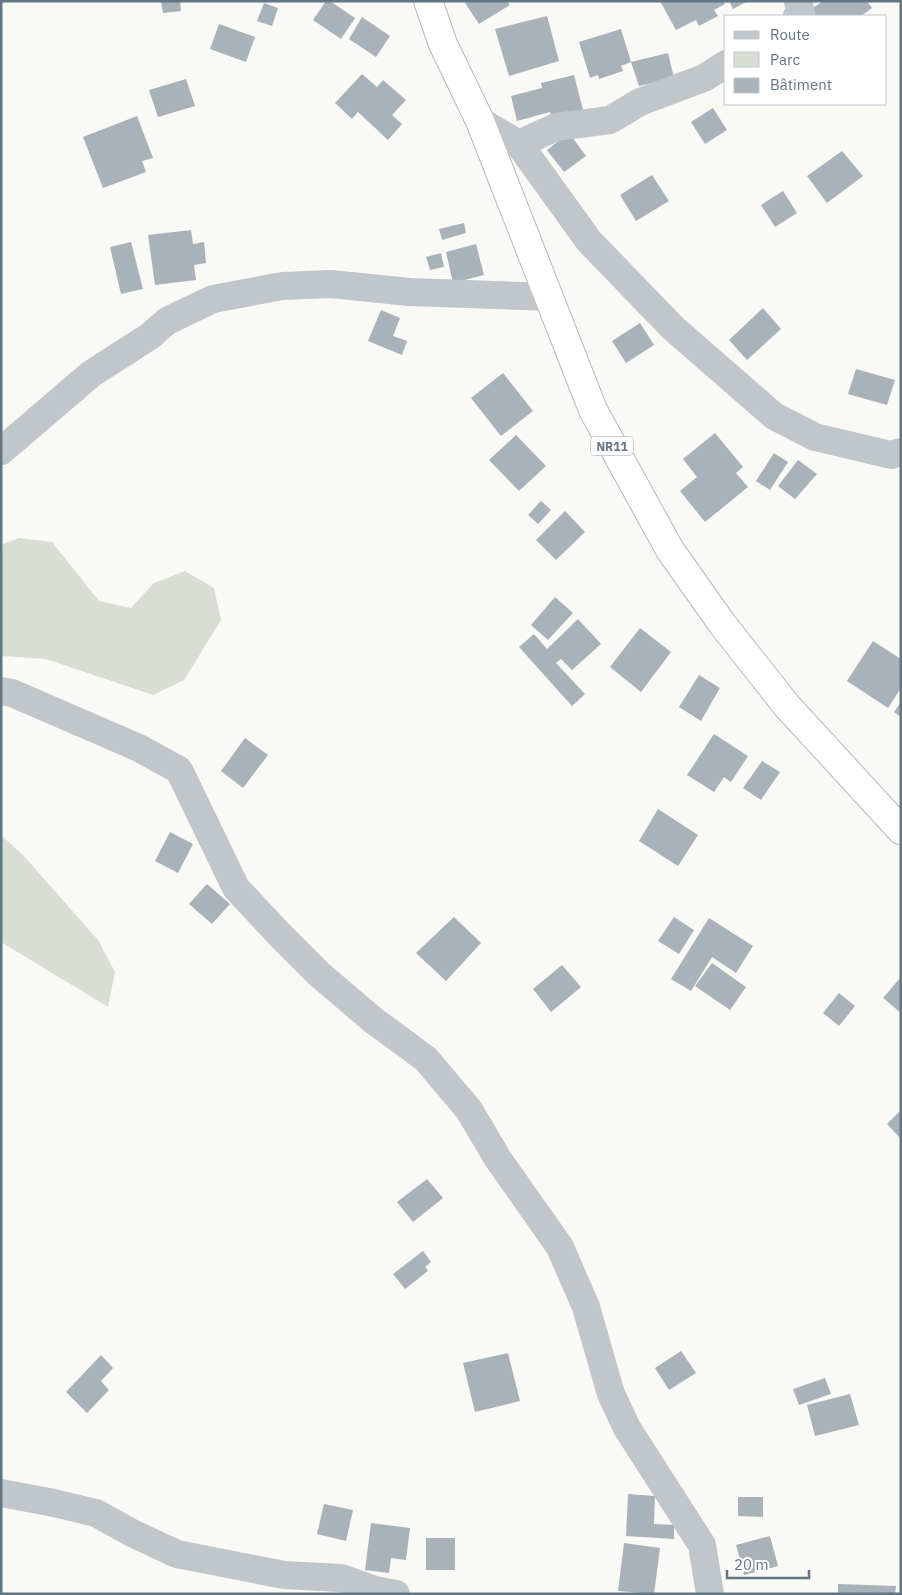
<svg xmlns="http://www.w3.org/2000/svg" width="902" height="1595" font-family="'IBM Plex Sans',sans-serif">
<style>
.green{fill:#d9ded5}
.building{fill:#a8b2b8}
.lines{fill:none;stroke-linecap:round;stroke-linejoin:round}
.highway-casing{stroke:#b4b9bd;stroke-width:30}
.street{stroke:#c1c6ca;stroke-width:28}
.highway{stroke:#fff;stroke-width:28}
.labels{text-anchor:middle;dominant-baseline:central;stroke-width:5;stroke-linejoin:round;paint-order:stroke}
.shield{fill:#fff;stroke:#919fa8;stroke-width:1}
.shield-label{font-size:12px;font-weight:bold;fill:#627683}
</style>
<rect width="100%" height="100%" fill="#f9f9f6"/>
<g class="green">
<polygon points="19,538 52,542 99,601 131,608 154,583 185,571 214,588 221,620 184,680 153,695 46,659 1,656 1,545"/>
<polygon points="1,835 23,855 98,940 115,972 108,1007 1,942"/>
</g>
<g class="building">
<polygon points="161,1 180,1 181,11 163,13"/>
<polygon points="326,1 330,1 355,18 341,39 313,20"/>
<polygon points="468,1 507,1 510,5 479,24 465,3"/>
<polygon points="660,1 723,1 725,4 714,10 718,16 699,26 696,20 676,30"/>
<polygon points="729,1 748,1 733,9"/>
<polygon points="823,1 867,1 872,8 861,16 814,16 810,10"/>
<polygon points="264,3 278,8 272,26 257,21"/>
<polygon points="547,16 559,61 509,76 495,29"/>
<polygon points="362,17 390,36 376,57 349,39"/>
<polygon points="219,24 255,37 246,62 210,49"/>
<polygon points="621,29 631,62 668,53 674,78 639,86 631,62 621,66 623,71 599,79 598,75 590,78 579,42"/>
<polygon points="362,74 377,87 383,80 406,100 392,115 402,124 388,140 358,112 352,119 335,103"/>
<polygon points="574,75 583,110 552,118 550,112 517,121 511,96 542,88 541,83"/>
<polygon points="186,79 195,106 158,117 149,90"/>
<polygon points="713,108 727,130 705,144 691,122"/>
<polygon points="137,116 153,158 142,161 146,172 103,188 83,137"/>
<polygon points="569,133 586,156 564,172 547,150"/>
<polygon points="842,151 863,176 827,203 807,176"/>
<polygon points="652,175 669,201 636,221 620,195"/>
<polygon points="783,191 797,213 775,227 761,205"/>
<polygon points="464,223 466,233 442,240 439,229"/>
<polygon points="191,230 193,244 204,242 206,263 194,265 196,280 155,285 148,235"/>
<polygon points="131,242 143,289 121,294 110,247"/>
<polygon points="476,244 484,275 453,283 446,252"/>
<polygon points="441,253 444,267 430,270 426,257"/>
<polygon points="763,308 781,329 747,360 729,340"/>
<polygon points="381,310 400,318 393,336 407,341 402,355 368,341"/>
<polygon points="640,323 654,345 626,363 612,341"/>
<polygon points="856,369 895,380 887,405 848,394"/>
<polygon points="503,373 533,411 501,436 471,398"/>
<polygon points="715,433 743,467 736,473 748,487 705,522 680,491 697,477 683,459"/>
<polygon points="516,435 546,466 519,491 489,460"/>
<polygon points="774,453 788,462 770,490 756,481"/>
<polygon points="798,460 817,474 795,499 778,486"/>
<polygon points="541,501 551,510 538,524 528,515"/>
<polygon points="565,511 585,532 556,560 536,540"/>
<polygon points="555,597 573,613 548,640 531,625"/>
<polygon points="578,619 601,644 572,670 561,659 556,663 585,694 572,706 519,647 534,634 547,649"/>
<polygon points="640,628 671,652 641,692 610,667"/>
<polygon points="873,641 901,659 901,688 888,708 847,681"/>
<polygon points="699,675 720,688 701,721 679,707"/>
<polygon points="901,702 901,717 894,712"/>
<polygon points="714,734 748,756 731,782 724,777 714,792 687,775"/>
<polygon points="245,738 268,755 243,788 221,771"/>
<polygon points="762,761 780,772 761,800 743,788"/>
<polygon points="658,809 698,835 678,866 639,841"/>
<polygon points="170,832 193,844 178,873 155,861"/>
<polygon points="207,884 230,904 212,924 189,904"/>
<polygon points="454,917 481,943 446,981 416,953"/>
<polygon points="674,917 694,930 679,954 658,941"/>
<polygon points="709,918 753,946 736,973 712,957 691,991 671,979"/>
<polygon points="712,963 746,987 730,1010 695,986"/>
<polygon points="562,965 581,987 551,1012 533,989"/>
<polygon points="901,977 901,1013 883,998"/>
<polygon points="839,993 855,1006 839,1026 823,1013"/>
<polygon points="901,1110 901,1139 887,1124"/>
<polygon points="427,1179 443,1198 413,1222 397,1202"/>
<polygon points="423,1251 431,1262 425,1267 428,1271 405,1289 393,1274"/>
<polygon points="681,1351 696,1373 669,1390 655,1368"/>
<polygon points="508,1353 520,1401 475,1412 463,1363"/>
<polygon points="101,1355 113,1368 101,1381 109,1390 87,1413 66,1392"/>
<polygon points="825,1378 831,1394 799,1405 793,1389"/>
<polygon points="850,1394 859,1425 815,1436 807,1405"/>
<polygon points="628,1494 655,1496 654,1524 674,1525 674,1539 626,1536"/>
<polygon points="738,1497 763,1497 763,1517 738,1516"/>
<polygon points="324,1504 353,1510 346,1541 317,1534"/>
<polygon points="371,1523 410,1528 406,1560 391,1558 389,1573 365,1570"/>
<polygon points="770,1536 778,1566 744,1575 736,1545"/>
<rect x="426" y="1538" width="29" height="32"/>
<polygon points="624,1543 660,1548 654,1594 618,1591"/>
<polygon points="838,1584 896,1586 895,1594 838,1594"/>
</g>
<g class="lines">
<g class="highway-casing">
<polyline id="highway" points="428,1 443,44 480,121 593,410 670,550 723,625 787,706 901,830"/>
</g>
<g class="street">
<polyline points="797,16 801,13 798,1"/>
<polyline points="480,121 519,144 589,241 673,328 774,416 815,437 891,455 901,452"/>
<polyline points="519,144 556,127 610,120 640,102 704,78 726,64"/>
<polyline points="1,451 91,374 150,336 167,321 213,299 282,286 331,284 409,292 550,297"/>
<polyline points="1,691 12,693 139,748 179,770 236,888 280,935 320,975 373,1020 426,1059 469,1110 498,1159 560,1247 586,1307 611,1394 627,1428 702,1545 710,1594"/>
<polyline points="1,1493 54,1503 96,1513 132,1533 177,1554 284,1575 341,1578 375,1590 396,1594"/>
</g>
<use href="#highway" class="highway"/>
</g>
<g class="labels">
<rect class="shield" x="591" y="436.5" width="42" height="19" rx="4"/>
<g class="shield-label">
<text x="612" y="446">NR11</text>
</g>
</g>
<rect width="902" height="1595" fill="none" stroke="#627683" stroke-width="5"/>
<rect x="724" y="15" width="162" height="90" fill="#ffffff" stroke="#c0c8cd"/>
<rect x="734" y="31" width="25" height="8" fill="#c1c6ca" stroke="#c0c8cd"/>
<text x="770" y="40" font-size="15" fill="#627683">Route</text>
<rect x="734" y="52" width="25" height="15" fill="#d9ded5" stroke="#c0c8cd"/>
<text x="770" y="65" font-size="15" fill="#627683">Parc</text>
<rect x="734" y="78" width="25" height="15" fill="#a8b2b8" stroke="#c0c8cd"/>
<text x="770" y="90" font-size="15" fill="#627683">Bâtiment</text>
<path d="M727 1570v8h82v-8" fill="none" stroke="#627683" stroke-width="2.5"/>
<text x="734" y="1570" font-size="15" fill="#627683" stroke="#ffffff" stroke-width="4" paint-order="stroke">20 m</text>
</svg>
